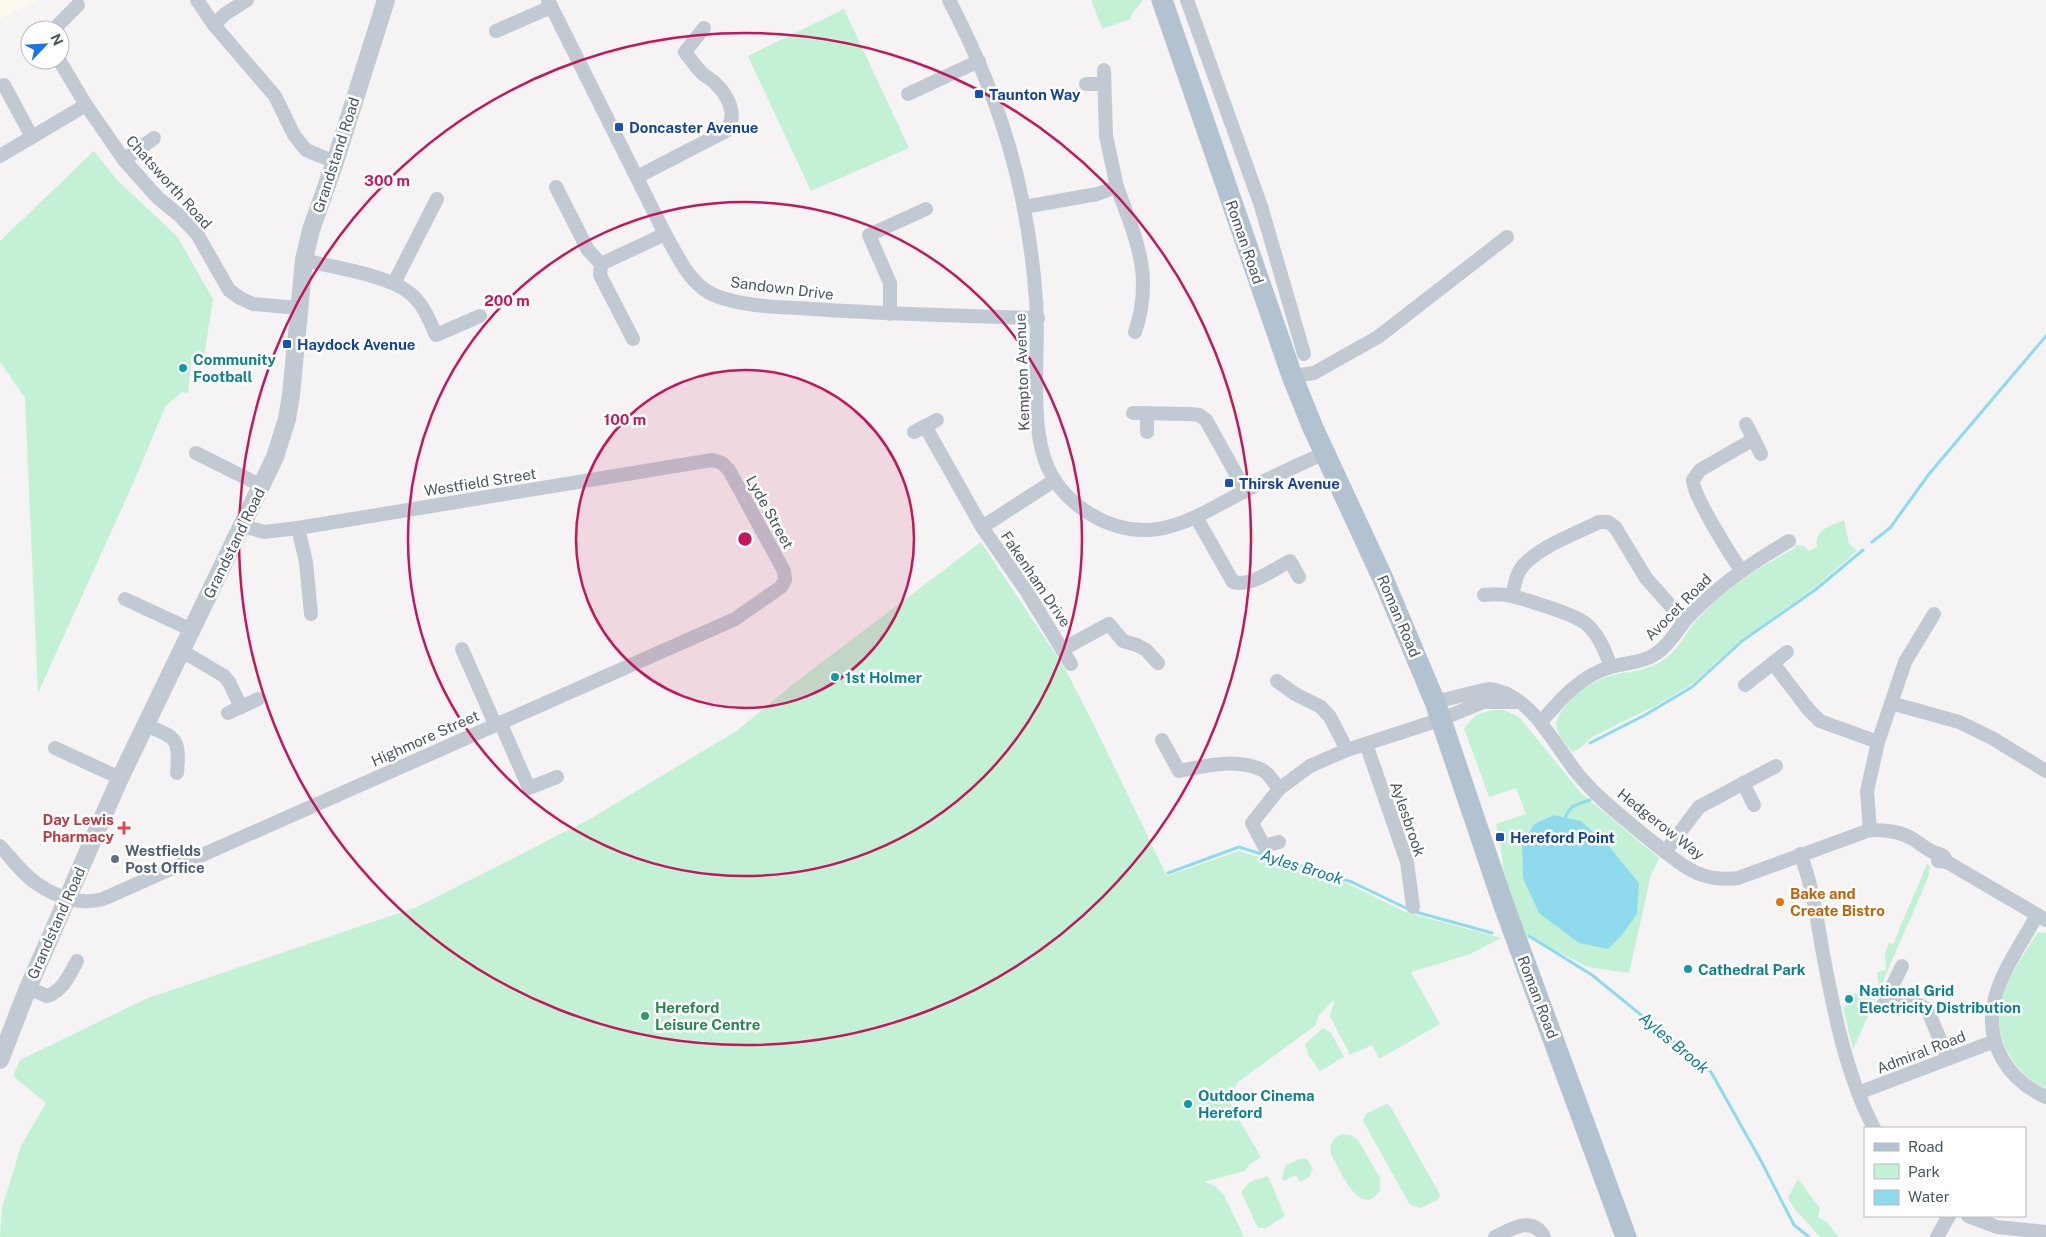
<svg xmlns="http://www.w3.org/2000/svg" width="2046" height="1237" font-family="'Public Sans',sans-serif">
<style>
.commercial{fill:#fdf9ef}
.green{fill:#c3f1d5;fill-rule:evenodd}
.water{fill:#90daee}
.lines{fill:none;stroke-linecap:round;stroke-linejoin:round}
.stream{stroke:#90daee;stroke-width:3}
.minor{stroke:#c1cad2;stroke-width:14}
.tertiary{stroke:#c1cad2;stroke-width:18}
.primary{stroke:#b3c2d1;stroke-width:21}
.ring{fill:none;stroke:#c2185b;stroke-width:2.5}
.transit-dot{fill:#1a4fb4;stroke:#fff;stroke-width:2}
.culture-dot{fill:#0f9aa8;stroke:#fff;stroke-width:2}
.health-dot{fill:#e0444e;stroke:#fff;stroke-width:2}
.service-dot{fill:#5c6f8a;stroke:#fff;stroke-width:2}
.food-dot{fill:#e8710a;stroke:#fff;stroke-width:2}
.leisure-dot{fill:#2e9e5b;stroke:#fff;stroke-width:2}
.labels{text-anchor:middle;dominant-baseline:central;stroke-width:5;stroke-linejoin:round;paint-order:stroke}
.transit-label{font-size:15px;font-weight:bold;fill:#164399;stroke:#fff;text-anchor:start}
.street-label{font-size:15px;fill:#4a5661;stroke:#fff}
.culture-label{font-size:15px;font-weight:bold;fill:#0d838f;stroke:#fff;text-anchor:start}
.health-label{font-size:15px;font-weight:bold;fill:#be3a42;stroke:#fff;text-anchor:end}
.service-label{font-size:15px;font-weight:bold;fill:#4e5e75;stroke:#fff;text-anchor:start}
.food-label{font-size:15px;font-weight:bold;fill:#c56008;stroke:#fff;text-anchor:start}
.leisure-label{font-size:15px;font-weight:bold;fill:#27864d;stroke:#fff;text-anchor:start}
.water-label{font-size:16px;font-style:italic;fill:#0c7c9b;stroke:#fff}
.centre{fill:#c2185b;stroke:#fff;stroke-width:2.5}
.ring-label{font-size:15px;text-anchor:middle;font-weight:bold;fill:#c2185b;stroke:#fff;stroke-width:5;stroke-linejoin:round;paint-order:stroke}
</style>
<rect width="100%" height="100%" fill="#f5f3f3"/>
<polygon class="commercial" points="0,0 37,0 0,19"/>
<g class="green">
<polygon points="1091,0 1143,0 1132,14 1131,19 1102,29"/>
<polygon points="844,9 909,148 811,191 748,56"/>
<polygon points="94,151 117,180 177,236 213,299 203,363 191,363 188,393 182,392 166,406 158,424 135,479 38,693 25,398 0,362 0,241"/>
<path d="M1844 520 1849 544 1857 551 1814 588 1742 639 1691 685 1657 705 1592 737 1580 748 1572 752C1565 744 1557 734 1556 723 1564 700 1590 681 1613 675 1633 670 1643 673 1663 660 1678 651 1684 635 1695 622 1722 590 1759 567 1795 548V545L1804 546 1809 551 1817 547C1814 529 1829 527 1844 520Z"/>
<polygon points="981,542 1064,667 1092,721 1167,876 1239,851 1349,884 1405,912 1501,938 1470,954 1411,972 1440,1024 1379,1059 1372,1045 1350,1055 1330,1016 1335,999 1319,1015 1316,1025 1237,1083 1231,1094 1231,1106 1261,1157 1249,1165 1244,1171 1204,1182 1215,1186 1224,1195 1244,1237 0,1237 2,1208 21,1146 46,1103 13,1076 20,1060 148,998 417,907 590,819 738,730 793,684"/>
<path d="M1492 710H1504L1519 717 1582 794 1659 858 1651 875 1629 973 1588 967 1524 935 1505 882 1500 842 1503 841 1501 833H1498L1496 824 1526 814 1516 788 1489 797 1464 728 1476 715ZM1554 815 1581 821 1609 846 1639 883 1539 912 1523 877 1522 845 1534 824Z"/>
<polygon points="1927,864 1930,866 1928,878 1853,1050 1843,1007 1854,1004 1852,994 1879,988 1877,972 1886,970 1885,953 1889,943 1893,944"/>
<path d="M2039 932 2046 933V1089C2012 1072 1990 1034 2003 996 2010 974 2024 954 2036 935Z"/>
<polygon points="1323,1028 1331,1033 1344,1057 1320,1071 1309,1056 1305,1044"/>
<polygon points="1386,1104 1390,1106 1438,1191 1440,1196 1437,1200 1421,1208 1410,1205 1363,1121 1366,1114"/>
<path d="M1342 1134 1351 1135 1358 1140 1380 1178V1190C1361 1221 1340 1170 1332 1156 1328 1146 1332 1138 1342 1134Z"/>
<polygon points="1302,1158 1308,1160 1313,1170 1310,1173 1311,1176 1300,1182 1296,1175 1283,1181 1282,1177 1286,1165"/>
<polygon points="1268,1176 1285,1216 1266,1228 1258,1228 1241,1192 1250,1182"/>
<polygon points="1798,1179 1820,1208 1818,1217 1828,1223 1838,1237 1820,1237 1793,1207 1788,1197"/>
</g>
<polygon class="water" points="1554,815 1581,821 1609,846 1639,883 1637,914 1622,935 1608,949 1579,943 1539,913 1523,878 1522,844 1534,824"/>
<g class="lines">
<g class="stream">
<polyline points="1872,542 1890,528 1929,474 2046,336"/>
<polyline points="1590,743 1645,715 1692,687 1742,641 1815,590 1863,550"/>
<path d="M1565 818C1572 802 1576 806 1590 800"/>
<polyline points="1168,873 1239,847 1352,882 1410,910"/>
<polyline points="1416,912 1492,933"/>
<polyline points="1529,936 1592,975 1711,1072 1761,1161 1794,1225 1809,1237"/>
</g>
<g class="minor">
<polyline points="197,0 214,25 275,96 294,135 306,150 335,162"/>
<path d="M548 0 665 234C678 256 689 284 714 295 742 307 782 307 812 309 887 314 962 316 1038 318"/>
<path d="M949 0C1000 98 1028 189 1036 300 1040 349 1028 423 1048 468 1065 505 1108 532 1149 530 1184 528 1215 506 1245 491 1271 477 1298 465 1325 453"/>
<polyline points="1187,0 1261,206 1304,354"/>
<polyline points="214,25 225,14 247,0"/>
<polyline points="53,30 78,5"/>
<polyline points="496,31 551,7"/>
<polyline points="59,60 86,105 124,160 158,198 179,215 197,234 229,290 240,298 253,304 298,308"/>
<polyline points="1086,84 1103,84"/>
<polyline points="4,85 32,137"/>
<polyline points="908,94 979,61"/>
<polyline points="0,156 86,105"/>
<polyline points="124,160 154,138"/>
<path d="M637 177 726 131C738 116 729 96 715 83 711 79 706 77 702 73 696 67 690 59 685 52L704 28"/>
<polyline points="556,187 588,250 601,264 600,275 633,339"/>
<path d="M1117 187C1136 238 1154 277 1135 332"/>
<polyline points="1024,207 1097,194 1117,187 1106,136 1104,70"/>
<path d="M304 260C331 267 386 275 407 291 422 301 429 319 436 335L480 316"/>
<polyline points="601,264 665,234"/>
<polyline points="394,283 437,199"/>
<polyline points="890,314 890,283 869,235 926,209"/>
<polyline points="1292,376 1314,373 1378,337 1507,237"/>
<polyline points="1133,413 1190,414 1199,415 1206,420 1245,490"/>
<polyline points="1746,424 1761,454"/>
<polyline points="925,426 982,527 1027,592 1071,664"/>
<polyline points="914,432 937,420"/>
<polyline points="1147,432 1147,413"/>
<polyline points="196,453 262,486"/>
<path d="M1196 517 1233 582C1251 587 1274 569 1290 561L1299 577"/>
<polyline points="982,527 1055,480"/>
<polyline points="298,528 306,562 311,614"/>
<path d="M1741 570C1731 556 1692 494 1693 480L1700 470 1754 439"/>
<path d="M1484 595C1493 594 1502 594 1511 596 1528 600 1573 614 1585 623 1599 634 1605 651 1611 667"/>
<path d="M1512 596C1514 588 1515 578 1520 570 1534 548 1576 534 1599 522H1608L1615 527 1646 578 1684 621"/>
<polyline points="125,599 192,630"/>
<polyline points="462,649 495,724"/>
<polyline points="1063,649 1109,624 1123,641 1137,645 1146,650 1158,663"/>
<polyline points="182,651 224,676 229,682 241,707"/>
<polyline points="1773,663 1808,709 1820,721 1878,742"/>
<polyline points="1277,681 1295,694 1321,707 1330,717 1347,750"/>
<polyline points="1745,685 1787,652"/>
<path d="M1435 702 1488 689C1530 692 1553 743 1577 773 1597 798 1625 819 1650 840 1665 851 1680 866 1697 873 1711 879 1723 880 1738 878L1870 830C1885 830 1899 831 1913 839 1919 843 1926 849 1933 852 1941 855 1943 853 1947 862"/>
<polyline points="1891,703 1959,722 1992,738 2046,771"/>
<polyline points="228,713 258,699"/>
<polyline points="500,722 529,788 557,777"/>
<path d="M1541 722C1560 700 1581 675 1611 667 1627 662 1643 663 1657 653 1673 642 1679 625 1692 613 1722 583 1753 562 1789 541"/>
<path d="M145 725C177 738 180 738 177 773"/>
<path d="M1162 740 1179 771C1204 766 1239 757 1264 771 1270 775 1275 784 1279 789"/>
<polyline points="1366,744 1407,862 1413,907"/>
<polyline points="55,748 120,778"/>
<polyline points="1743,783 1754,805"/>
<polyline points="1870,830 1867,791 1878,742 1905,662 1934,614"/>
<polyline points="1279,842 1264,846 1252,823 1279,789 1310,766 1347,750 1442,719 1483,702 1518,702"/>
<path d="M0 846C12 859 24 876 39 885 58 898 82 905 103 899L735 619 781 587 785 580 784 571 729 470 722 463 712 460 298 528 264 532 243 526"/>
<polyline points="1665,852 1699,807 1776,766"/>
<path d="M1800 854C1813 886 1817 920 1823 954 1834 1012 1846 1075 1874 1128"/>
<polyline points="1938,861 1947,862 2046,920"/>
<path d="M2037 915C2013 960 1972 1007 2003 1060 2013 1077 2028 1089 2046 1097"/>
<path d="M28 988 47 996C63 991 70 974 77 961"/>
<polyline points="1890,990 1927,1009 1948,1058"/>
<polyline points="1883,1005 1902,966"/>
<polyline points="1858,1093 1995,1041"/>
<polyline points="1968,1216 1997,1227 2046,1232"/>
<path d="M1495 1237C1511 1229 1533 1215 1544 1237"/>
<polyline points="1937,1237 1949,1216"/>
</g>
<polyline class="tertiary" points="0,1060 28,988 120,778 275,457 287,419 291,395 304,260 311,230 335,162 386,0"/>
<polyline class="primary" points="1162,0 1292,376 1313,428 1384,581 1435,702 1503,903 1626,1237"/>
</g>
<circle cx="745" cy="539" r="169" fill="#c2185b" fill-opacity=".12"/>
<g class="ring">
<circle cx="745" cy="539" r="169"/>
<circle cx="745" cy="539" r="337"/>
<circle cx="745" cy="539" r="506"/>
</g>
<g class="transit-dot">
<rect x="974" y="89" width="10" height="10" rx="2.5"/>
<rect x="614" y="122" width="10" height="10" rx="2.5"/>
<rect x="282" y="339" width="10" height="10" rx="2.5"/>
<rect x="1224" y="478" width="10" height="10" rx="2.5"/>
<rect x="1495" y="832" width="10" height="10" rx="2.5"/>
</g>
<g class="culture-dot">
<circle cx="183" cy="368" r="5"/>
<circle cx="835" cy="677" r="5"/>
<circle cx="1688" cy="969" r="5"/>
<circle cx="1849" cy="999" r="5"/>
<circle cx="1188" cy="1104" r="5"/>
</g>
<path class="health-dot" d="M121.5 820.5h5v5h5v5h-5v5h-5v-5h-5v-5h5z"/>
<circle class="service-dot" cx="115" cy="859" r="5"/>
<circle class="food-dot" cx="1780" cy="902" r="5"/>
<circle class="leisure-dot" cx="645" cy="1016" r="5"/>
<g class="labels">
<g class="transit-label">
<text x="989" y="94">Taunton Way</text>
<text x="629" y="127">Doncaster Avenue</text>
<text x="297" y="344">Haydock Avenue</text>
<text x="1239" y="483">Thirsk Avenue</text>
<text x="1510" y="837">Hereford Point</text>
</g>
<g class="street-label">
<text transform="translate(336 155) rotate(-72)">Grandstand Road</text>
<text transform="translate(169 182) rotate(48)">Chatsworth Road</text>
<text transform="translate(1245 242) rotate(71)">Roman Road</text>
<text transform="translate(782 288) rotate(7)">Sandown Drive</text>
<text transform="translate(1022 372) rotate(-92)">Kempton Avenue</text>
<text transform="translate(480 482) rotate(-9)">Westfield Street</text>
<text transform="translate(770 512) rotate(61)">Lyde Street</text>
<text transform="translate(234 543) rotate(-64)">Grandstand Road</text>
<text transform="translate(1036 579) rotate(56)">Fakenham Drive</text>
<text transform="translate(1678 607) rotate(-45)">Avocet Road</text>
<text transform="translate(1399 616) rotate(67)">Roman Road</text>
<text transform="translate(425 738) rotate(-24)">Highmore Street</text>
<text transform="translate(1408 819) rotate(71)">Aylesbrook</text>
<text transform="translate(1661 824) rotate(38)">Hedgerow Way</text>
<text transform="translate(56 923) rotate(-66)">Grandstand Road</text>
<text transform="translate(1538 997) rotate(69)">Roman Road</text>
<text transform="translate(1921 1052) rotate(-21)">Admiral Road</text>
</g>
<g class="culture-label">
<text x="193" y="359">Community<tspan x="193" dy="17">Football</tspan></text>
<text x="845" y="677">1st Holmer</text>
<text x="1698" y="969">Cathedral Park</text>
<text x="1859" y="990">National Grid<tspan x="1859" dy="17">Electricity Distribution</tspan></text>
<text x="1198" y="1095">Outdoor Cinema<tspan x="1198" dy="17">Hereford</tspan></text>
</g>
<g class="health-label">
<text x="114" y="819">Day Lewis<tspan x="114" dy="17">Pharmacy</tspan></text>
</g>
<g class="service-label">
<text x="125" y="850">Westfields<tspan x="125" dy="17">Post Office</tspan></text>
</g>
<g class="food-label">
<text x="1790" y="893">Bake and<tspan x="1790" dy="17">Create Bistro</tspan></text>
</g>
<g class="leisure-label">
<text x="655" y="1007">Hereford<tspan x="655" dy="17">Leisure Centre</tspan></text>
</g>
<g class="water-label">
<text transform="translate(1302 867) rotate(17)">Ayles Brook</text>
<text transform="translate(1674 1043) rotate(40)">Ayles Brook</text>
</g>
</g>
<circle cx="745" cy="539" r="8" class="centre"/>
<g class="ring-label">
<text x="387" y="186">300 m</text>
<text x="507" y="306">200 m</text>
<text x="625" y="425">100 m</text>
</g>
<rect x="1864" y="1127" width="162" height="90" fill="#ffffff" stroke="#b7bbc0"/>
<rect x="1874" y="1143" width="25" height="8" fill="#b3c2d1" stroke="#b7bbc0"/>
<text x="1908" y="1152" font-size="15" fill="#4a5661">Road</text>
<rect x="1874" y="1164" width="25" height="15" fill="#c3f1d5" stroke="#b7bbc0"/>
<text x="1908" y="1177" font-size="15" fill="#4a5661">Park</text>
<rect x="1874" y="1190" width="25" height="15" fill="#90daee" stroke="#b7bbc0"/>
<text x="1908" y="1202" font-size="15" fill="#4a5661">Water</text>
<g transform="translate(45 45) rotate(65)"><circle r="24" fill="#ffffff" stroke="#b7bbc0"/>
<path d="M0-4L9 19L0 12L-9 19Z" fill="#1a73e8"/>
<text y="-8" font-size="14" font-weight="bold" text-anchor="middle" fill="#4a5661">N</text>
</g>
</svg>
